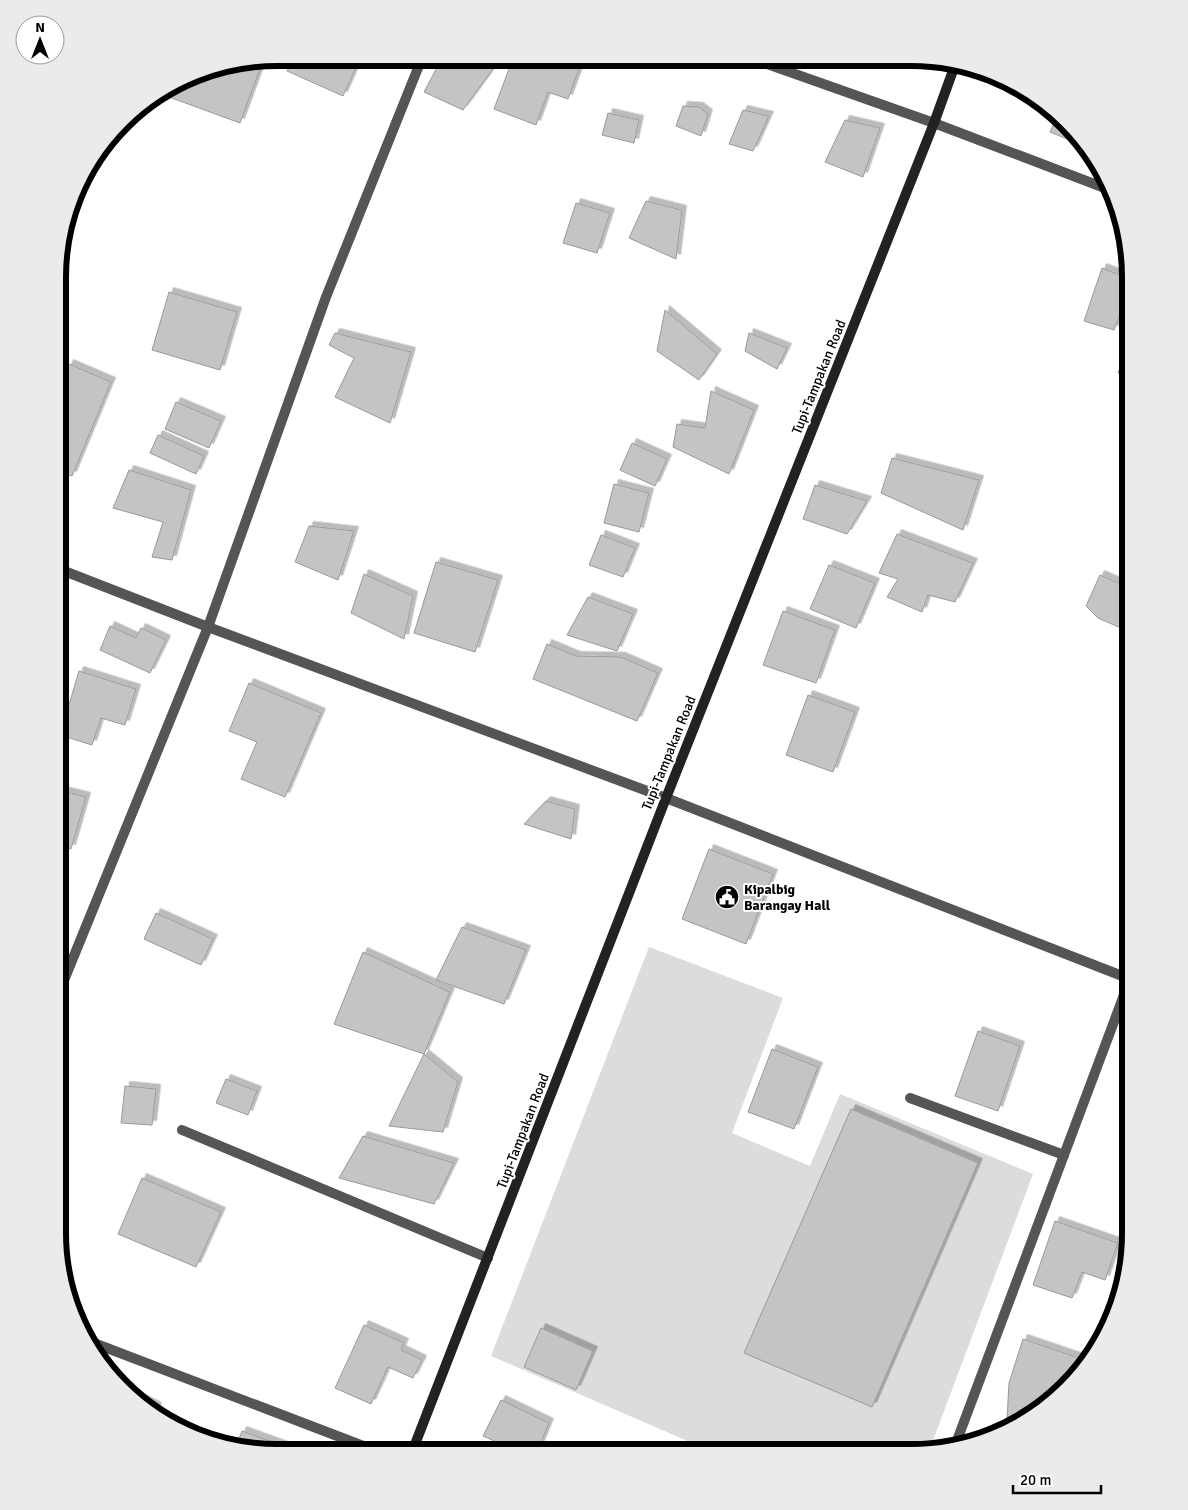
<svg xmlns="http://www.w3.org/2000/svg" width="1188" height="1510" font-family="Signika,sans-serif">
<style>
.green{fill:#dcdcdc}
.building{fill:#c4c4c4;stroke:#999;filter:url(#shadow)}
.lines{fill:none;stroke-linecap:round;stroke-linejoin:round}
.service{stroke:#555;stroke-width:10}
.minor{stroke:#555;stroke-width:10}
.tertiary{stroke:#555;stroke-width:10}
.secondary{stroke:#222;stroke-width:10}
.labels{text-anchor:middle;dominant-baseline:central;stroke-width:4;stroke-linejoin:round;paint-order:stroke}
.street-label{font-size:14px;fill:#000;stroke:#fff}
.poi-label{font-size:14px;font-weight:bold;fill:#000;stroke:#fff;text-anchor:start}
.rim{fill:none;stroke:#000;stroke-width:6}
</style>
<defs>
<filter id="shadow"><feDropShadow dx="4.5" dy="-4.5" stdDeviation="0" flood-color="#0004"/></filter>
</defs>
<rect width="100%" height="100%" fill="#fff"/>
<polygon class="green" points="649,947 783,998 732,1133 810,1166 840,1094 1033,1174 929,1451 925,1452 713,1452 491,1356"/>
<g class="building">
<polygon points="293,58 360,58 343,96 287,71"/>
<polygon points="442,58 501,58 463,110 424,92"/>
<polygon points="513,58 527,58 546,65 549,58 579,69 568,99 548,92 536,125 494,109"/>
<polygon points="250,62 261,66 240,123 169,97 171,89 206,69"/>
<polygon points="683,106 699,107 708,114 701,136 676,126"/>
<polygon points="743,110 769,116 753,151 729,144"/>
<polygon points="608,113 639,120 634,143 602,135"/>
<polygon points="1056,119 1079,144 1050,132"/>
<polygon points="845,120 880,128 863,177 825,162"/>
<polygon points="646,201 682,210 676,259 629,238"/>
<polygon points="576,203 610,213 597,253 563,243"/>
<polygon points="1102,268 1130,279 1130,289 1114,330 1084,321"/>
<polygon points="169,292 237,312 220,370 152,350"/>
<polygon points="665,310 717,354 699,380 657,351"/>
<polygon points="335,333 411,352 390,423 335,397 354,358 329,345"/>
<polygon points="749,333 787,348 777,369 745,351"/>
<polygon points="1130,343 1130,378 1118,373"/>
<polygon points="69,364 111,382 72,476 59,471 59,386"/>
<polygon points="711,391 754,410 729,474 673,447 677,424 705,428"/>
<polygon points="176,402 221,421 209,448 165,429"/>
<polygon points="158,435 204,456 196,474 150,453"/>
<polygon points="632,443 667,459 655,486 620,470"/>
<polygon points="892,458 979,480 963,530 881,493"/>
<polygon points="129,470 191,490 172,560 152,557 163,522 113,508"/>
<polygon points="614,484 649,493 639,532 604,523"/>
<polygon points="815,485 867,501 847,534 803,519"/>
<polygon points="309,526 354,531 338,580 295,562"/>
<polygon points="897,534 973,563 955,602 928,595 922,612 887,597 898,579 879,573"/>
<polygon points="601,535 635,548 623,577 589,565"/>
<polygon points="436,562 498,580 475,652 414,633"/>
<polygon points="829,565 875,583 856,628 810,609"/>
<polygon points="364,574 413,596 404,639 351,613"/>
<polygon points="1100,575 1130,588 1130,632 1098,618 1086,606"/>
<polygon points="588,597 633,614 617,651 567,635"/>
<polygon points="783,611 835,630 816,683 763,665"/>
<polygon points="110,626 136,638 141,628 166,640 150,673 100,650"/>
<polygon points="547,644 576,656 621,657 658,673 637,721 533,679"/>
<polygon points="79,671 136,689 125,725 101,718 92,745 60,735"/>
<polygon points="249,683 321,713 285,797 241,779 257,742 229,731"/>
<polygon points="808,695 855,712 833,772 786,755"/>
<polygon points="58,790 86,797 71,849 58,846"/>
<polygon points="546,801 575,809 571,839 524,824"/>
<polygon points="709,849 773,874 746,944 682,919"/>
<polygon points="156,913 213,939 201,965 144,939"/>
<polygon points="462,927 526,950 504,1004 436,980"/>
<polygon points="363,952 450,992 424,1054 334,1024"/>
<polygon points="978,1031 1020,1046 998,1111 955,1096"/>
<polygon points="772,1049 818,1067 794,1129 748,1112"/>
<polygon points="424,1054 458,1082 443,1132 389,1126"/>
<polygon points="226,1079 257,1091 248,1115 216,1103"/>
<polygon points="125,1086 156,1089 152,1125 121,1123"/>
<polygon points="851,1109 978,1163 872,1407 744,1353"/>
<polygon points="363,1136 454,1163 434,1204 339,1178"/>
<polygon points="142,1178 221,1212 196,1267 118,1234"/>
<polygon points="1055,1221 1118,1243 1105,1280 1082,1272 1072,1298 1033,1285"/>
<polygon points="364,1325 404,1343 401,1350 422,1360 413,1378 388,1367 371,1404 335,1388"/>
<polygon points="541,1328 593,1351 576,1390 524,1367"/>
<polygon points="1023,1339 1085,1360 1077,1370 1021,1423 1007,1419 1009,1383"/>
<polygon points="139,1398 157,1407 154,1414"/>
<polygon points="501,1400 549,1423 537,1452 519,1452 483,1436"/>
<polygon points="242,1431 300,1452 263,1452 236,1447"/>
</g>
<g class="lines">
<polyline class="service" points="910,1098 1064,1155"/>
<g class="minor">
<polyline points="753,59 934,123 1110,190"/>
<polyline points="666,798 1130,979"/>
<polyline points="58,995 208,627 326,297 422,58"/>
<polyline points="182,1130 488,1258"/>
<polyline points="86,1340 379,1452"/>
<polyline points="956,1443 1130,979"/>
</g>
<polyline class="tertiary" points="59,569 208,627 666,798"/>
<polyline class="secondary" points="412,1452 666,798 934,123 955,65"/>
</g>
<defs>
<g id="civic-disc" transform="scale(1.25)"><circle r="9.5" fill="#000" stroke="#fff"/><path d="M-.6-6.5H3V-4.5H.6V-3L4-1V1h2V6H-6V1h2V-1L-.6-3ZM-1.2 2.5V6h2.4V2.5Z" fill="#fff"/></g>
</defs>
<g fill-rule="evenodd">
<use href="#civic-disc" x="727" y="897"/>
</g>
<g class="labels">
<g class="street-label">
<text transform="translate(819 377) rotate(-68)">Tupi-Tampakan Road</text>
<text transform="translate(669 753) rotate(-68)">Tupi-Tampakan Road</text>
<text transform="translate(523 1131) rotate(-69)">Tupi-Tampakan Road</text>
</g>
<g class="poi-label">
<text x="744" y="889">Kipalbig<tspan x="744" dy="16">Barangay Hall</tspan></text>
</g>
</g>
<path d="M0 0H1188V1510H0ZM277 66H911A211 211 0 0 1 1122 277V1233A211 211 0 0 1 911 1444H277A211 211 0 0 1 66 1233V277A211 211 0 0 1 277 66Z" fill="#ebebeb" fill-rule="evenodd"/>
<path class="rim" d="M277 66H911A211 211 0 0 1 1122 277V1233A211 211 0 0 1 911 1444H277A211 211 0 0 1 66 1233V277A211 211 0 0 1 277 66Z"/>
<g transform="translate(40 40)"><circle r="24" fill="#ffffff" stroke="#999999"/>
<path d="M0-4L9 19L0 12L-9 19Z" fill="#000000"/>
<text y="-8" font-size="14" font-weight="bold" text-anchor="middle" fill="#000000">N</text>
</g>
<path d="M1013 1485v8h88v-8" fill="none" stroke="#000000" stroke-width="2.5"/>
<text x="1020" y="1485" font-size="15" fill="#000000" stroke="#ffffff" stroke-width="4" paint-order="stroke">20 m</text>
</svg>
